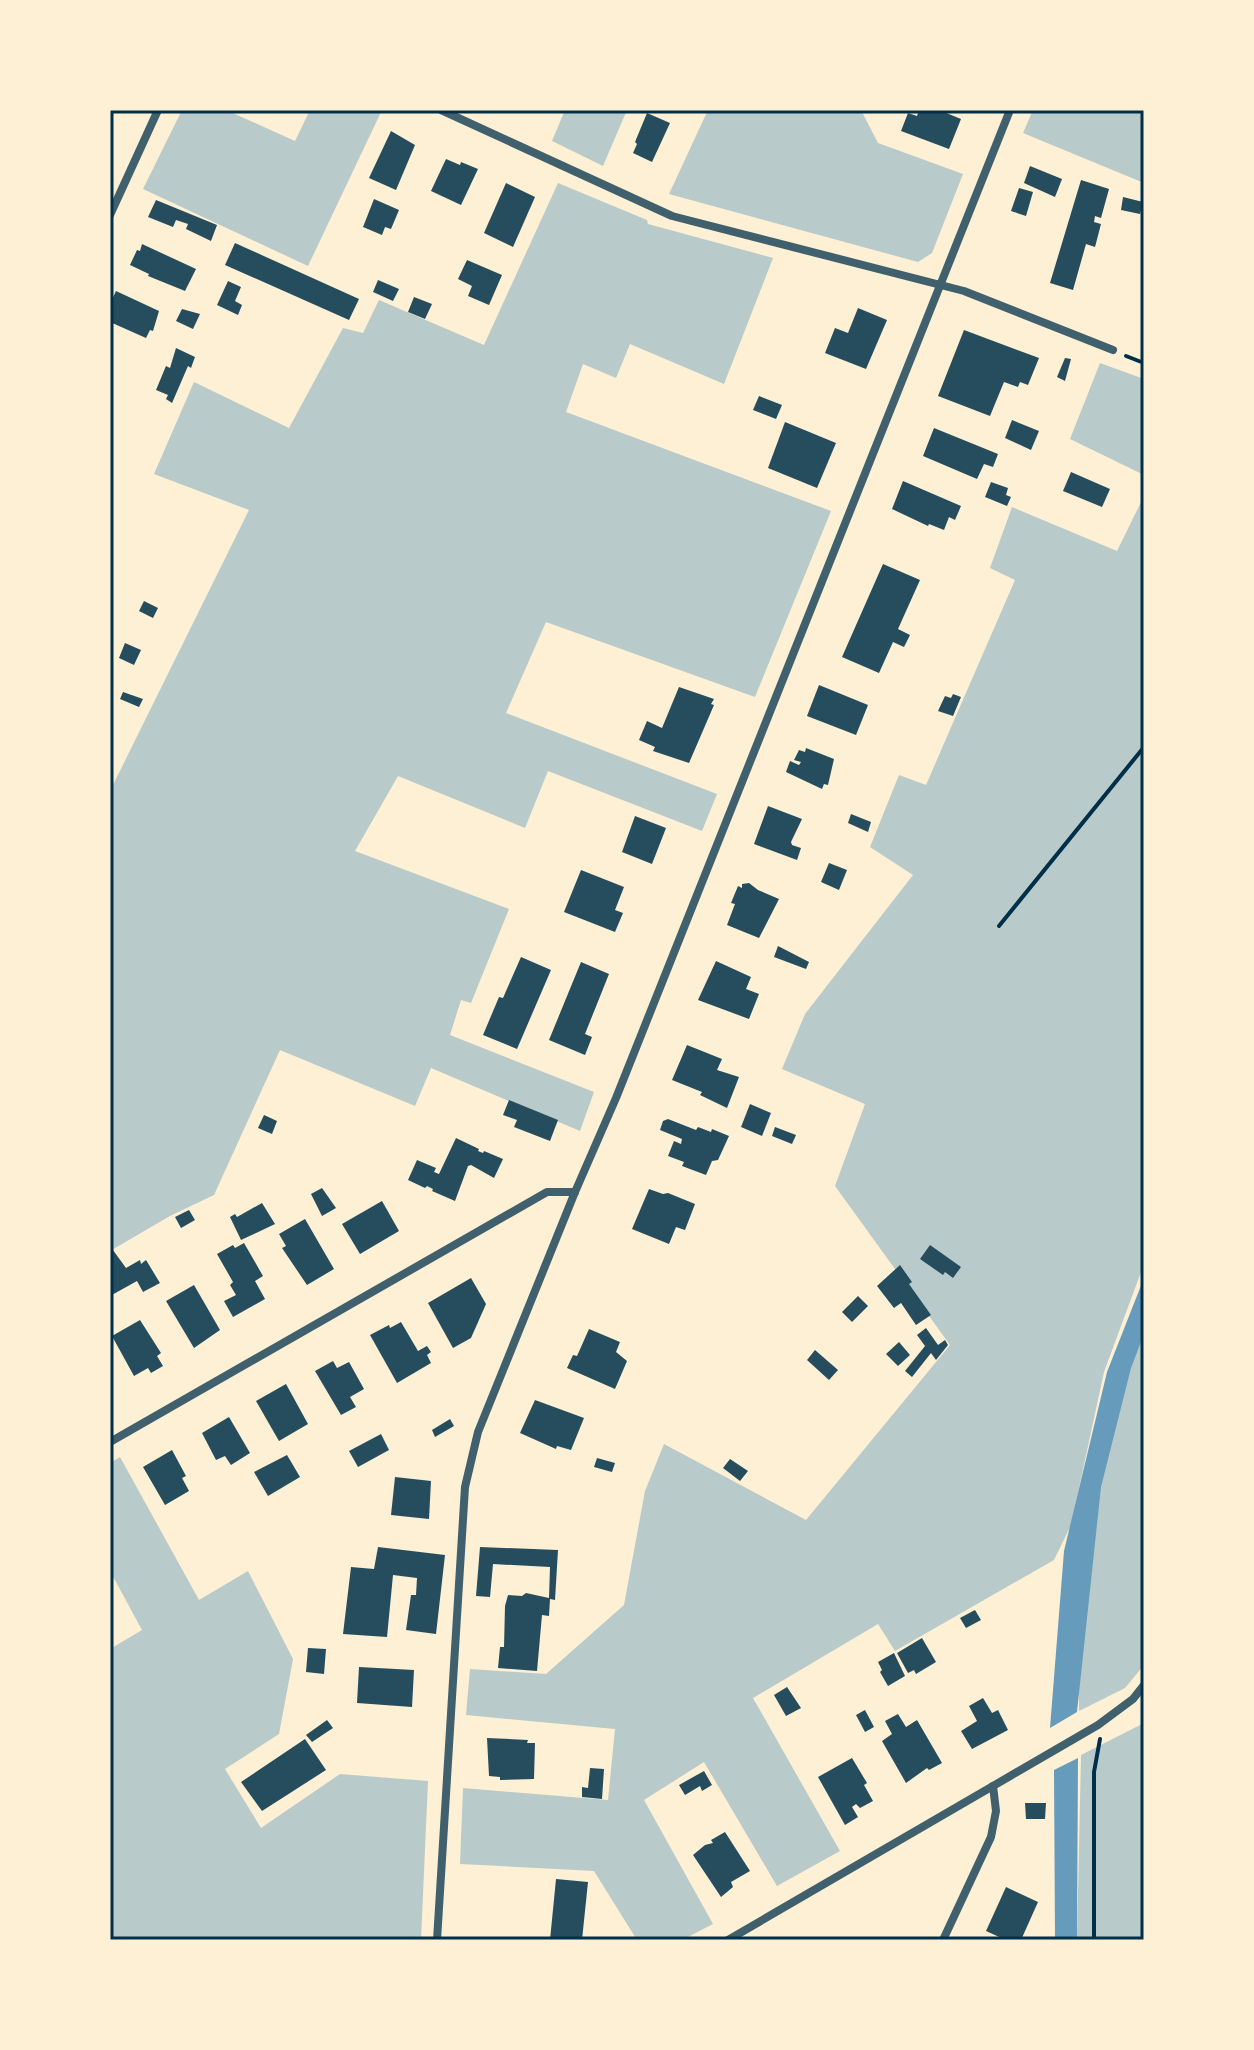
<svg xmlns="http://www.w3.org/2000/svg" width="1254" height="2050" font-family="'DM Sans',sans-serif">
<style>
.green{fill:#b9caca}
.water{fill:#669bbc}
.building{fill:#264d5e}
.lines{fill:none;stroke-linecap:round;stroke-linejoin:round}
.path{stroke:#003049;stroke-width:4}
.minor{stroke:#3f606c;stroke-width:8}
.neatline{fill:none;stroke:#003049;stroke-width:3}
</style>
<rect width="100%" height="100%" fill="#fdf0d5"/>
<g class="green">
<polygon points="182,110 226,110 295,141 310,110 382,110 308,266 143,189"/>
<polygon points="565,110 627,110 603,166 552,141"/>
<polygon points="708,110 861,110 878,143 963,174 932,253 918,262 669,194"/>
<polygon points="1033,110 1144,112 1144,183 1023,133"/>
<polygon points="558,183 647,220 648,224 773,258 724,384 630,344 616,378 583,364 566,412 831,511 755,697 546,622 506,713 717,794 702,831 548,771 525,828 398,776 355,851 509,909 471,1003 461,1000 450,1035 594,1092 580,1131 431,1068 415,1106 280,1050 214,1195 170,1216 110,1251 110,791 249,510 154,474 194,382 289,428 343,328 363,333 379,300 484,345"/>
<polygon points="1100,363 1144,379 1144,475 1070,439"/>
<polygon points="1144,496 1144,1264 1104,1372 1071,1525 1054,1560 895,1651 878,1624 753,1698 840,1851 777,1886 704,1762 644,1800 713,1924 682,1940 637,1940 594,1871 460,1864 463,1788 608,1800 615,1729 466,1715 470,1669 546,1674 624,1605 645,1491 664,1444 806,1520 950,1345 835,1186 865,1104 782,1069 805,1014 913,875 870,847 899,775 926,785 1015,580 990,568 1012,507 1117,551"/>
<polygon points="1144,1335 1144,1665 1125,1688 1079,1711 1079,1590 1120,1390"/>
<polygon points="120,1457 199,1600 248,1571 293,1659 279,1734 225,1769 261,1828 340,1774 428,1781 421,1940 110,1940 110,1649 142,1630 110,1571 110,1463"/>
<polygon points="1144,1723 1144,1940 1077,1940 1081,1755"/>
</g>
<g class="water">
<polygon points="1144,1278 1144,1334 1131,1368 1101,1487 1077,1712 1050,1728 1064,1551 1107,1372"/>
<polygon points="1078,1758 1077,1940 1055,1940 1054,1770"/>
</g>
<g class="building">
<polygon points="919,110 939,110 961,119 949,149 901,131 908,113 917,116"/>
<polygon points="647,113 670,123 652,162 633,153 637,144 635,142"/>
<polygon points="391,131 415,145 396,190 369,178"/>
<polygon points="446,159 460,165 461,162 478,169 461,205 431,191"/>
<polygon points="1030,166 1062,179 1055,197 1024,183"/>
<polygon points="1081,180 1109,189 1101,218 1095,216 1094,222 1101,224 1095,247 1086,244 1073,290 1050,283"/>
<polygon points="506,183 535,197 513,247 484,233"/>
<polygon points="1019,188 1033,192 1026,216 1011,211"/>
<polygon points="1123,197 1143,202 1140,214 1121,210"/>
<polygon points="374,199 399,210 391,229 385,227 382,235 363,227"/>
<polygon points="156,200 217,225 211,241 186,229 188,224 176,220 173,227 148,217"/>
<polygon points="235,243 359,299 349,320 225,265"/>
<polygon points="142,244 196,269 185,291 148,276 149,274 130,265 137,250 140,251"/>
<polygon points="467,260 502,275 489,305 468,296 472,286 458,279"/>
<polygon points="378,280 399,289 393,301 373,292"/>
<polygon points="228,281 241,287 235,301 242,305 238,315 217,305"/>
<polygon points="116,291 159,311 153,331 150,330 146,338 110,322 110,304"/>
<polygon points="414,297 432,304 425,319 408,312"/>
<polygon points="858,308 887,320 866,369 825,353 835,328 848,333"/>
<polygon points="182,309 200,314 193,329 176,321"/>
<polygon points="964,330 1039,358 1028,385 1020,382 1018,387 1004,382 990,416 938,396"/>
<polygon points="176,348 195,357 191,368 188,366 172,403 166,399 168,395 156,390 166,366 170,368"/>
<polygon points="1065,358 1071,359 1065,381 1057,377"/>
<polygon points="759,396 782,405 776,419 753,410"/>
<polygon points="1012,420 1039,431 1031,450 1005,438"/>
<polygon points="785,422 836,443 817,488 768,468"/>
<polygon points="934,428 998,454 993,467 984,464 977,479 923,456"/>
<polygon points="1071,472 1110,489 1102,507 1063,491"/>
<polygon points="903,481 961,506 955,520 949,517 944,530 929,524 928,526 892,509"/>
<polygon points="991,482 1008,488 1006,495 1011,497 1007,506 985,497"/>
<polygon points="883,564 920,580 898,629 910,635 904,647 893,642 879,673 842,657"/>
<polygon points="144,601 158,608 153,618 139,611"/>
<polygon points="125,643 141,650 134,665 119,658"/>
<polygon points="819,685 868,705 856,735 807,716"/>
<polygon points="679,687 714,699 711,704 714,705 689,763 653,751 655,747 639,740 647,721 662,728"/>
<polygon points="123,692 143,699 139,707 120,699"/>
<polygon points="953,694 961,697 953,716 938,711 945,696 951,698"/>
<polygon points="806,748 834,759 828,785 824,784 822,789 786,772 790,761 799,765 801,762 794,760 799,750 805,752"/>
<polygon points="768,806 802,819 791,842 792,845 801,848 797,860 754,844"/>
<polygon points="851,814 871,822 868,832 848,823"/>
<polygon points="635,816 666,828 652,864 622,852"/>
<polygon points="829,863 847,870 839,890 821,882"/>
<polygon points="581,870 624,887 615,910 623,913 615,932 564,912"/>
<polygon points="749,883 758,890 779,899 759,938 727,925 735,904 731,903 738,886 742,888 742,884"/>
<polygon points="778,946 809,962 806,969 774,957"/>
<polygon points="521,957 551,970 517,1049 483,1035 499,997 503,998"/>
<polygon points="716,961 751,977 746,989 759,994 749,1019 698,1000"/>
<polygon points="581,962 609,974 585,1034 592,1037 585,1055 549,1040"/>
<polygon points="687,1045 722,1059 717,1070 739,1077 727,1108 700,1095 702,1092 672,1080"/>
<polygon points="509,1100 558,1120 550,1141 514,1127 517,1120 503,1115"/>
<polygon points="750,1104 771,1113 762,1136 741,1127"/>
<polygon points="264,1115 277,1121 272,1134 258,1128"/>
<polygon points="668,1119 696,1130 698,1127 711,1132 712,1129 729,1136 718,1160 712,1161 706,1175 682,1166 684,1162 668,1156 674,1141 681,1144 682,1139 660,1130 663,1121"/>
<polygon points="775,1127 796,1135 792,1144 772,1136"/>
<polygon points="456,1138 479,1149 478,1151 483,1153 484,1151 503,1159 494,1178 471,1165 468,1166 455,1201 432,1191 433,1189 427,1186 425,1188 408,1180 417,1160 436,1168 434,1172 439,1174"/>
<polygon points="322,1188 336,1208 322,1216 311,1194"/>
<polygon points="649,1189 663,1194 668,1193 695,1204 685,1230 676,1227 669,1244 632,1229"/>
<polygon points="382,1201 399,1231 360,1254 342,1224"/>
<polygon points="262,1203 275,1224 241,1240 230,1217 235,1214 237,1217"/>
<polygon points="189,1210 195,1220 181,1228 175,1217"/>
<polygon points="305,1219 334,1269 307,1285 282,1248 286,1246 279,1234"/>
<polygon points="244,1243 263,1276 255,1281 265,1299 233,1317 224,1301 236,1295 230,1285 233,1282 217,1254 233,1245 235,1248"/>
<polygon points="930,1245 961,1267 953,1278 945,1272 943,1275 920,1259"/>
<polygon points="110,1246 126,1268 140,1260 141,1264 146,1260 160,1283 143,1292 137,1281 110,1296"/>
<polygon points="900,1265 912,1282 909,1284 931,1315 916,1325 901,1303 894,1308 877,1286"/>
<polygon points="471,1278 486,1304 471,1338 453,1348 428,1303"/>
<polygon points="194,1285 220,1330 194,1348 166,1301"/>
<polygon points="858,1296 868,1306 852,1322 842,1312"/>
<polygon points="140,1320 161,1353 157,1356 163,1366 151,1373 148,1368 134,1376 112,1336"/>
<polygon points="401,1322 418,1351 427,1346 431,1352 427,1355 431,1363 397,1383 370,1335 389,1325 390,1328"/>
<polygon points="926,1328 938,1345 945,1340 948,1345 936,1360 931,1353 912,1377 905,1371 925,1346 917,1335"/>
<polygon points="589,1329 620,1342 616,1352 627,1361 615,1389 567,1368 573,1355 577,1356"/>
<polygon points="899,1342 910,1355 898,1366 886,1354"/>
<polygon points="815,1350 838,1370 829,1380 807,1360"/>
<polygon points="333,1361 337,1368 349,1362 364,1389 350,1397 356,1407 341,1415 315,1371"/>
<polygon points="286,1384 308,1424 279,1441 256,1401"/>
<polygon points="535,1400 584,1418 571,1450 557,1446 556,1449 520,1433"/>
<polygon points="229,1417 250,1453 231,1465 225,1456 216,1460 202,1433"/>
<polygon points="450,1419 454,1426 435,1437 432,1430"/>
<polygon points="381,1434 389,1450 358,1467 349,1451"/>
<polygon points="172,1450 186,1476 182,1478 189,1491 165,1505 143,1467"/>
<polygon points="287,1455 300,1477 268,1496 254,1472"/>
<polygon points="597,1458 615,1463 612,1472 594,1467"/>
<polygon points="730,1459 748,1471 740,1481 723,1468"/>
<polygon points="395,1477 431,1481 429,1519 391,1515"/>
<polygon points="378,1547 445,1555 436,1634 406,1630 411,1595 416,1595 417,1578 393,1575 387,1637 343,1634 351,1567 374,1569"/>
<polygon points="480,1547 558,1550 555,1600 550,1599 549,1616 542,1615 537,1671 498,1668 500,1647 504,1647 505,1606 508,1595 522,1596 526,1593 549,1598 550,1567 493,1564 490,1597 476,1596"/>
<polygon points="975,1610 981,1620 966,1628 960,1618"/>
<polygon points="922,1638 936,1662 916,1674 914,1670 908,1673 897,1653"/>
<polygon points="308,1648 326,1649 324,1674 306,1672"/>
<polygon points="894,1653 905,1676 888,1686 880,1672 882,1670 878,1662"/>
<polygon points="359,1667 414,1670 412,1707 357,1703"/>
<polygon points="787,1687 801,1708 786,1716 774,1695"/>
<polygon points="983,1698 992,1713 998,1710 1008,1730 972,1749 961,1731 977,1721 969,1706"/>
<polygon points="865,1710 874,1727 865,1732 856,1715"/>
<polygon points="898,1714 906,1727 917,1720 942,1763 929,1770 927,1768 906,1783 882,1741 892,1734 885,1721"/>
<polygon points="327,1720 333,1728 312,1742 306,1735"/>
<polygon points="487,1738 528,1740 527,1743 535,1743 534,1779 500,1780 500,1777 489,1776"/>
<polygon points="305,1739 326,1770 262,1811 241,1782"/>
<polygon points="852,1758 867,1783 864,1785 873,1801 860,1808 856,1804 852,1807 858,1817 845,1825 818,1777"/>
<polygon points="590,1768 604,1769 602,1799 582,1797 582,1787 588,1788"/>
<polygon points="704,1771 712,1785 702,1791 700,1786 685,1795 679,1785"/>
<polygon points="1025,1803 1046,1803 1045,1819 1026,1819"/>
<polygon points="725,1832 750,1871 731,1882 733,1887 721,1897 693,1855 705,1845 713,1843 711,1840"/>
<polygon points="556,1879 588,1882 582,1940 550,1940"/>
<polygon points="1006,1887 1038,1902 1021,1940 1006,1940 986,1931"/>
</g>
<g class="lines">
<g class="path">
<polyline points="1126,356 1144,363"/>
<polyline points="999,926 1144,747"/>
<polyline points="1094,1940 1094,1772 1100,1739"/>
</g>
<g class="minor">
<polyline points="441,110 672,216 964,291 1113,350"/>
<polyline points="110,215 158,110"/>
<polyline points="110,1442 547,1192 575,1192"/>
<polyline points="437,1940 465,1487 478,1432 575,1192 616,1098 1010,110"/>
<polyline points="728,1940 1098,1725 1133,1699 1144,1685"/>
<polyline points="943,1940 991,1837 996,1811 993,1786"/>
</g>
</g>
<rect width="1254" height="2050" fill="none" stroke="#fdf0d5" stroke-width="224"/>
<rect x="112" y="112" width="1030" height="1826" class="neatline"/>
</svg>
